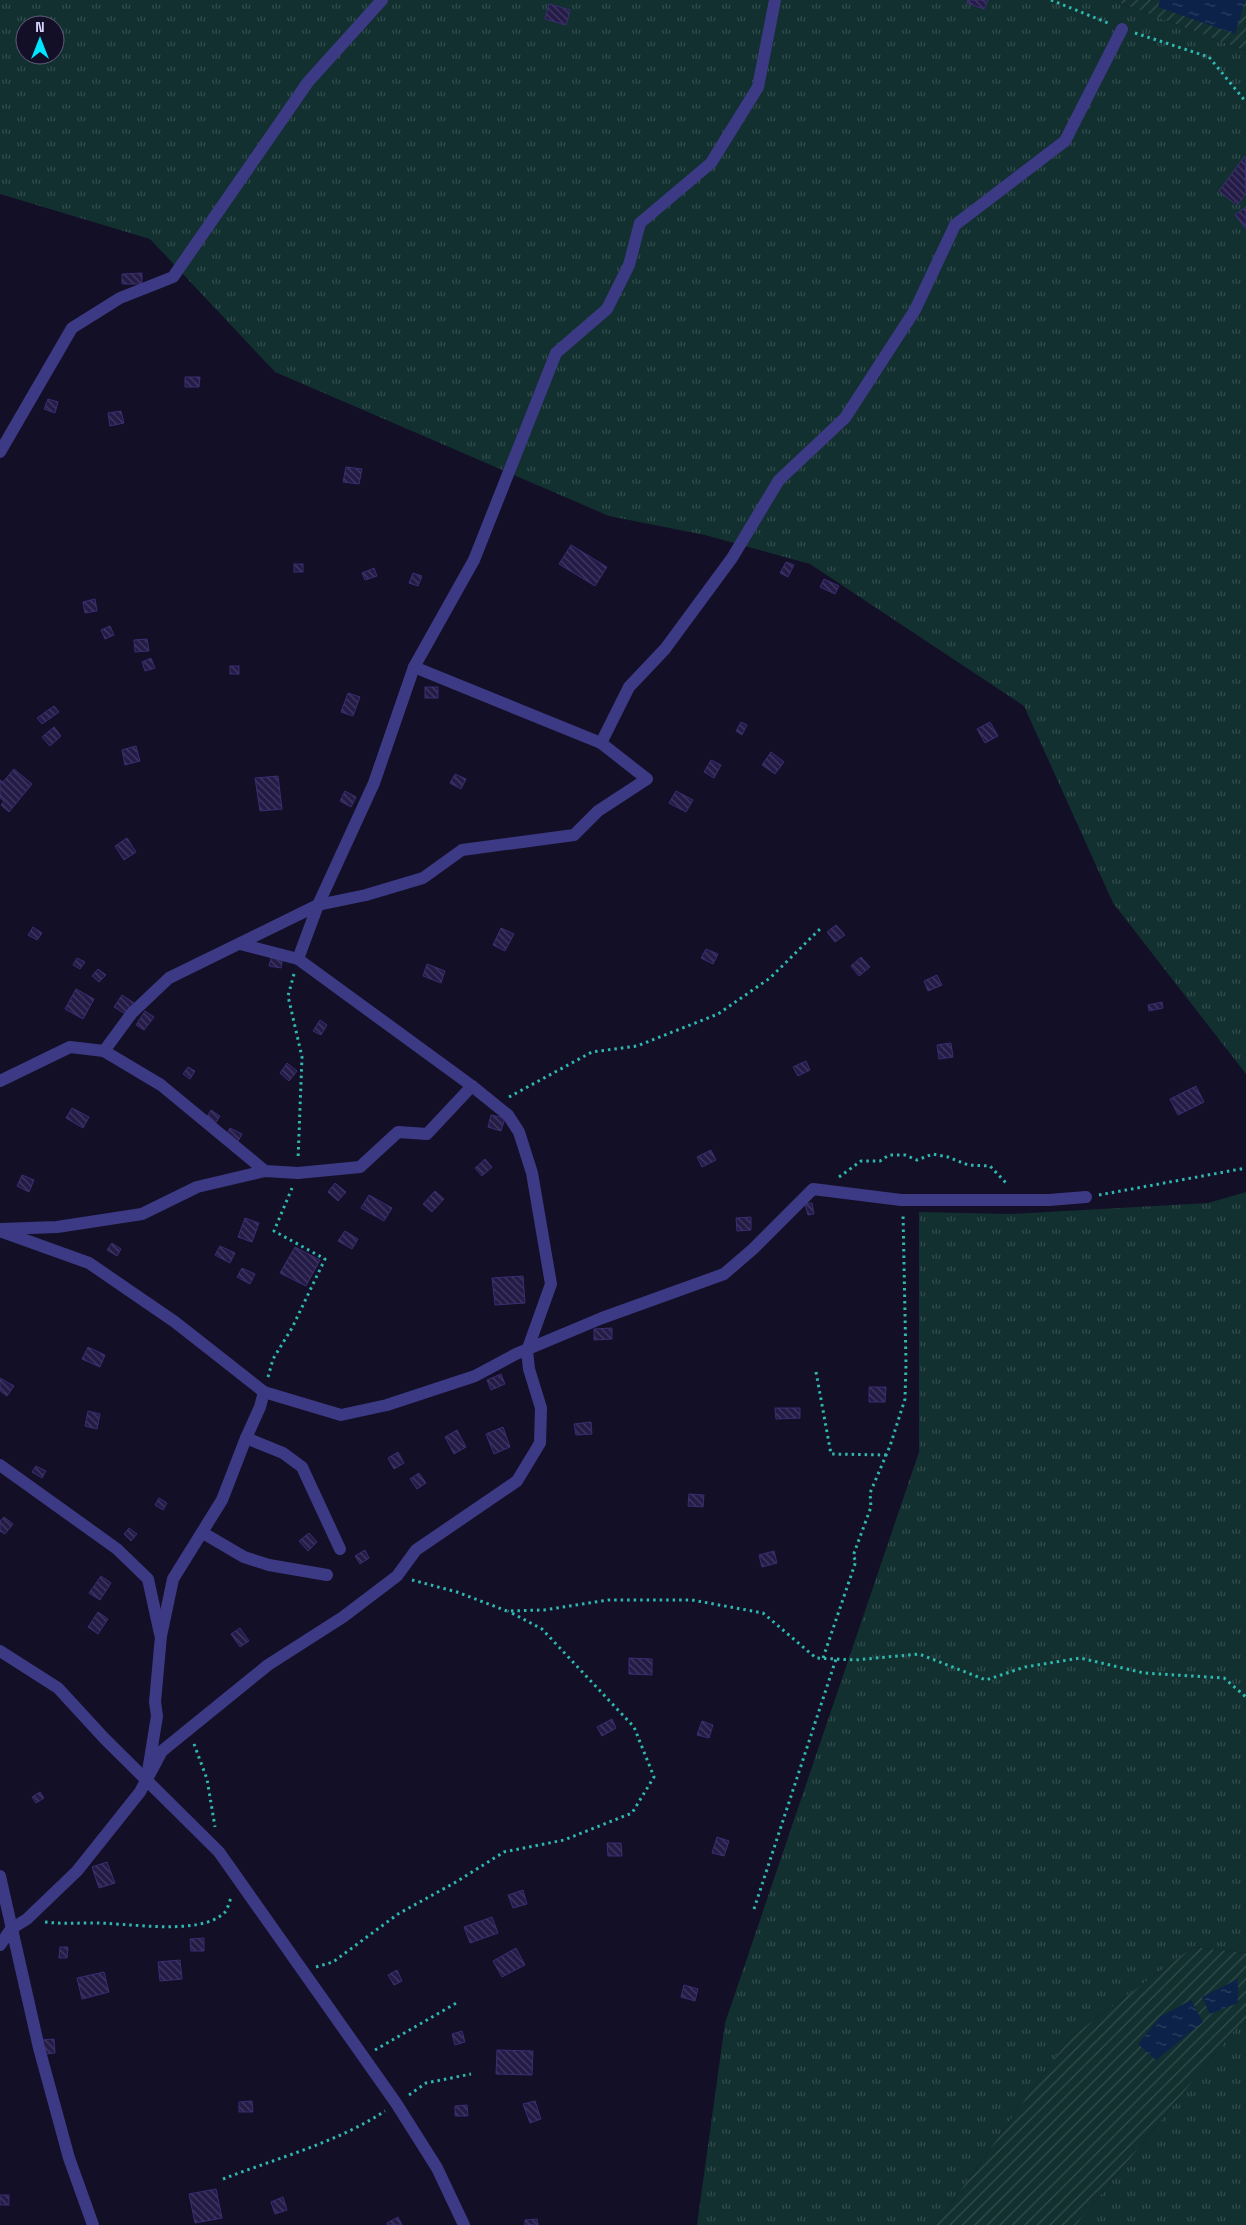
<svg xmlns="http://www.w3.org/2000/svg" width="1246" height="2225" font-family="'Space Grotesk',sans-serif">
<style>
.grass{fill:url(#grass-tufts);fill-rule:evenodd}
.garden{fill:url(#garden-furrows)}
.water{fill:url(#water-ripples)}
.building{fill:url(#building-back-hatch);stroke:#3b2d73}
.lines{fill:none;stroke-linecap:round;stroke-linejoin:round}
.path{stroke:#2fb8b0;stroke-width:3;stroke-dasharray:2.5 4;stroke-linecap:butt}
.minor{stroke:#3d3a85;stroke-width:12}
</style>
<defs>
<pattern id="grass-tufts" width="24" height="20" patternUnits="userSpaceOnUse" patternTransform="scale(1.25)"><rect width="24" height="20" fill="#12302f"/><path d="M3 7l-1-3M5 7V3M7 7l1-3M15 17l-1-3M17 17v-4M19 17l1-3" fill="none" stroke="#344d4e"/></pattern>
<pattern id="garden-furrows" width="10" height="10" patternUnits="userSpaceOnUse" patternTransform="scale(1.25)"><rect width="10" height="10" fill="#12302f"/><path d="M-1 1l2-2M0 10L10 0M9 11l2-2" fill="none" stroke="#344d4e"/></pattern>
<pattern id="water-ripples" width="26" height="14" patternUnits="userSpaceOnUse" patternTransform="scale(1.25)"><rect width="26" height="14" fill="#0c2248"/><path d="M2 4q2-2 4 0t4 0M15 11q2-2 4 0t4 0" fill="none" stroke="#2f4163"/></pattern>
<pattern id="building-back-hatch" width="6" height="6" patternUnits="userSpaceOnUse" patternTransform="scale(1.25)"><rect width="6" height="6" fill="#241b47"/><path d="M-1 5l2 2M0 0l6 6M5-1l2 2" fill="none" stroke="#433b63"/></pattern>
</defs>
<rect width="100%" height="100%" fill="#130f26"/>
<g class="grass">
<path d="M0 0H1113L1246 51V1074L1113 903 1024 706 810 564 705 535 609 516 275 372 150 239 0 194ZM25 25H55V55H25Z"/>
<polygon points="1246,1192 1246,1953 1193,1947 1068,2039 936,2225 697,2225 725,2023 919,1452 919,1212 1010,1214 1208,1203"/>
<polygon points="1236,2028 1246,2028 1246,2225 1076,2225"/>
</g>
<g class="garden">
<polygon points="1113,0 1246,0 1246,51"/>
<polygon points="1193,1947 1246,1953 1246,2028 1236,2028 1076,2225 936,2225 1068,2039"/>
</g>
<g class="water">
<polygon points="1160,0 1246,0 1235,34 1158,7"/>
<polygon points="1238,1979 1238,2003 1210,2014 1202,1997"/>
<polygon points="1191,2000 1203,2022 1156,2060 1138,2044 1160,2017"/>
</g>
<g class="building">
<polygon points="968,0 988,0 984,9 967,3"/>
<polygon points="549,4 570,10 566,25 545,19"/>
<polygon points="1245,156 1246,194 1237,205 1219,191"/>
<polygon points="1246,207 1246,229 1235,215"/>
<polygon points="142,273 142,284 122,284 122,274"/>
<polygon points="185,377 200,377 199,387 185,387"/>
<polygon points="48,399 58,402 55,413 44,409"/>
<polygon points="121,411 124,423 110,426 108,413"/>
<polygon points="346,467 362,469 359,484 343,482"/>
<polygon points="571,545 607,567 595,586 559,564"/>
<polygon points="786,562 794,565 788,577 780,573"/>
<rect x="294" y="564" width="9" height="8"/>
<polygon points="374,568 377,576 365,580 362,573"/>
<polygon points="413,573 422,576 418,586 409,583"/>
<polygon points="824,579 839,586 835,594 820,587"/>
<polygon points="95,599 97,611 85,613 83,602"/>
<polygon points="110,626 114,635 105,639 101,630"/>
<polygon points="147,639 149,651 135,652 134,640"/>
<polygon points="151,658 155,668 145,671 142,662"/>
<rect x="230" y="666" width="9" height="8"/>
<rect x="425" y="687" width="13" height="11"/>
<polygon points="348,693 360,697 353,716 341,712"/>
<polygon points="54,706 59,712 42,724 37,718"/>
<polygon points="741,722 747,725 742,735 736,731"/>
<polygon points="990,722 998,736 985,743 977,729"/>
<polygon points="54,727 61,736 50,746 42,737"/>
<polygon points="136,746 140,761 125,765 122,750"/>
<polygon points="771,752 784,762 775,774 762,765"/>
<polygon points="711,760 721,765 714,778 704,772"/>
<polygon points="14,769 32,784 9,812 1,805 4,801 0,798 0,780 3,782"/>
<polygon points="455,774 466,779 461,789 450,783"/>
<polygon points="278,776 282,809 260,811 255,778"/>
<polygon points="345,791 356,797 351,807 340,801"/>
<polygon points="676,791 693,800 686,812 669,803"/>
<polygon points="127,838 136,852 124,860 115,846"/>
<polygon points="836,925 845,935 835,942 827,932"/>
<polygon points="33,927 42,933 37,940 28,935"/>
<polygon points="501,928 514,934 505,951 493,945"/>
<polygon points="706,949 718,954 713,964 701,958"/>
<polygon points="272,954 283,956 281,968 269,966"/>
<polygon points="861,957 870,967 859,976 851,966"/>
<polygon points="77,958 85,962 80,969 73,965"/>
<polygon points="427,964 445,971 441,983 423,976"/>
<polygon points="98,969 106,975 99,982 92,976"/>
<polygon points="937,975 942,985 928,991 924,981"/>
<polygon points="76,989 94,999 83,1019 65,1009"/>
<polygon points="122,995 134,1003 127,1015 114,1007"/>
<polygon points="1162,1002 1163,1008 1149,1011 1148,1005"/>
<polygon points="145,1011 154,1017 144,1030 136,1025"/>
<polygon points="320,1020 327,1025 321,1035 313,1031"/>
<polygon points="951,1043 953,1057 939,1059 937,1045"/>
<polygon points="806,1061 810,1070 798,1076 793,1067"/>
<polygon points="287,1063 297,1071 289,1081 280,1073"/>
<polygon points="188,1067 195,1071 190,1079 183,1074"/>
<polygon points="1196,1086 1204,1102 1178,1115 1170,1099"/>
<polygon points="72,1108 89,1117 83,1128 66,1118"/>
<polygon points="211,1110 220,1116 215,1124 206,1118"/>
<polygon points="491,1115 505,1118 501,1131 488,1127"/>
<polygon points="230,1128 242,1134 237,1143 225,1137"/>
<polygon points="711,1150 716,1160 702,1167 697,1157"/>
<polygon points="485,1159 492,1167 482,1176 475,1168"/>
<polygon points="22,1175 34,1180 29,1192 17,1186"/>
<polygon points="335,1183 346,1192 338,1201 328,1192"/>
<polygon points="435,1191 444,1199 432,1212 423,1204"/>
<polygon points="369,1195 392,1208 384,1221 361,1208"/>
<polygon points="812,1203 814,1214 808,1215 805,1204"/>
<polygon points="751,1217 751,1230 737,1231 736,1218"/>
<polygon points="245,1218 259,1223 252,1242 238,1237"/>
<polygon points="345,1231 358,1239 352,1249 338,1241"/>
<polygon points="112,1243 121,1249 117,1256 107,1250"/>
<polygon points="220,1246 235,1253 230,1263 215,1255"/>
<polygon points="295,1247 320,1260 306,1286 280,1273"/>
<polygon points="242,1268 255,1274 250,1284 237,1277"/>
<polygon points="523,1276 525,1303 495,1305 492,1278"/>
<polygon points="612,1328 612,1339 594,1340 594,1329"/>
<polygon points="88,1347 105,1355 100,1367 82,1359"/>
<polygon points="501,1374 505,1384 491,1390 487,1380"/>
<polygon points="0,1378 14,1386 7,1396 0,1391"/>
<polygon points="869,1387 886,1387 885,1402 869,1402"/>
<polygon points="775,1408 800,1408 800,1418 776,1419"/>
<polygon points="88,1411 100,1414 97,1429 85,1426"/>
<polygon points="591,1422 592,1434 576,1435 574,1424"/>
<polygon points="503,1427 510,1447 494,1454 486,1434"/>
<polygon points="457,1430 466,1447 454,1454 445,1437"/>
<polygon points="398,1452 404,1463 394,1469 388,1458"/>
<polygon points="36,1466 46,1471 42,1478 32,1472"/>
<polygon points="419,1473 426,1483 417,1489 410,1479"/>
<polygon points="689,1494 704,1495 703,1507 688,1506"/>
<polygon points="159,1498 167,1503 163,1510 155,1505"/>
<polygon points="4,1517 13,1524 5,1534 0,1531 0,1521"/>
<polygon points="129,1528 137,1534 131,1541 124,1534"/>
<polygon points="309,1533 317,1542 308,1551 299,1541"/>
<polygon points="365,1550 369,1558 360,1564 355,1556"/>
<polygon points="774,1551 777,1563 762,1567 759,1555"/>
<polygon points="101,1576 111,1583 100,1600 89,1593"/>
<polygon points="98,1612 108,1619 98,1634 88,1627"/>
<polygon points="240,1628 249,1641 240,1647 231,1634"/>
<polygon points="629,1658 652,1659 652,1675 629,1674"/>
<polygon points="612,1719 616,1728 602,1736 597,1727"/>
<polygon points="702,1721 713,1725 709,1738 697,1735"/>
<polygon points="40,1792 44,1798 36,1803 32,1797"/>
<polygon points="717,1837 729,1841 724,1856 712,1853"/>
<polygon points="607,1843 621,1843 622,1856 608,1856"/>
<polygon points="107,1862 115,1883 99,1888 92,1867"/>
<polygon points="523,1890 527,1904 513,1908 508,1895"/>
<polygon points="492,1917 498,1933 470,1943 464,1927"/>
<polygon points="204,1938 204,1951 191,1951 190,1939"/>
<polygon points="60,1947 68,1947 67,1958 59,1958"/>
<polygon points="516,1948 525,1965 502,1977 493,1961"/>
<polygon points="180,1960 182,1979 160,1981 158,1962"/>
<polygon points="397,1970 402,1981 394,1985 388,1975"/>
<polygon points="104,1972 109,1992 82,1999 77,1978"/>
<polygon points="684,1985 698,1989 695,2001 681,1997"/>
<polygon points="462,2031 465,2042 455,2045 452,2034"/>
<polygon points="54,2039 55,2053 44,2054 42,2040"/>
<polygon points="497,2050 533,2051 532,2075 496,2074"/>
<polygon points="252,2101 253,2112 239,2112 239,2102"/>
<polygon points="535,2101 541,2119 530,2123 523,2104"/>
<polygon points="467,2105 468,2116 455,2116 455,2106"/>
<polygon points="216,2189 222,2218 195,2223 189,2194"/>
<rect x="0" y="2195" width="9" height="10"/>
<polygon points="283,2197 287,2210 275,2214 271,2202"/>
<polygon points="398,2217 402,2225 388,2225 387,2223"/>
<polygon points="537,2219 538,2225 525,2225 525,2220"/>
</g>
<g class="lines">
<g class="path">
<polyline points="1051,0 1108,23"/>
<polyline points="1135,33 1209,57 1246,102"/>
<polyline points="294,974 288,996 302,1057 298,1160"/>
<polyline points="509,1097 592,1052 637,1046 718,1014 770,978 822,927"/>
<polyline points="839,1177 861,1161 880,1161 889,1155 905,1155 917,1160 933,1154 948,1157 968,1165 990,1166 1008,1185"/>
<polyline points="1099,1195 1246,1168"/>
<polyline points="816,1372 831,1454 887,1455"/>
<polyline points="268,1377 273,1359 292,1328 325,1259 274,1231 292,1188"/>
<polyline points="412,1580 457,1592 507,1611 544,1610 608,1600 692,1600 763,1613 816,1658 855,1660 919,1654 986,1680 1025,1667 1080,1658 1144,1673 1224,1678 1246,1697"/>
<polyline points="823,1658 856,1561 853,1556 871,1507 870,1493 890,1446 905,1399 906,1364 903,1213"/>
<polyline points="194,1744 207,1779 215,1827"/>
<polyline points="754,1909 836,1659"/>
<path d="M45 1922C61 1924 75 1923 91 1923 124 1922 199 1937 224 1913 228 1910 229 1901 232 1896"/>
<polyline points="316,1967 333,1962 398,1914 456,1882 504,1852 564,1840 632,1813 654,1777 634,1727 542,1629 508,1611"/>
<polyline points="375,2050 458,2002"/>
<polyline points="409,2095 426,2083 471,2074"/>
<path d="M223 2179C277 2158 336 2143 385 2111"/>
</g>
<g class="minor">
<polyline points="0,452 72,328 120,298 173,277 308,82 382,0"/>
<polyline points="601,743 629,687 665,649 732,558 779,480 845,418 915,310 955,225 1065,141 1122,29"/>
<polyline points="298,959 318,905 374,783 414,667 474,560 556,353 607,309 629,265 640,223 711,163 758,87 775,0"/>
<polyline points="104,1051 161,1085 265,1171"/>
<polyline points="0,1081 70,1047 104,1051 132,1013 169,978 318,905 366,895 423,878 462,850 574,835 598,811 647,779 601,743 414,667"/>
<polyline points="1,1229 57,1227 142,1214 197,1187 265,1171 298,1173 360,1167 398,1132 427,1134 472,1086"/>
<polyline points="0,1231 89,1263 175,1322 264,1392 341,1415 387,1405 475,1376 516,1354 602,1318 724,1274 753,1249 813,1189 901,1200 1049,1200 1086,1197"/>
<polyline points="246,1438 283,1453 302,1467 340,1549"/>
<polyline points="0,1465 117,1549 148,1579 160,1634"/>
<polyline points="203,1533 244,1557 269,1565 327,1575"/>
<polyline points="0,1651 58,1688 104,1738 219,1852 396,2103 437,2168 464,2225"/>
<polyline points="148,1771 157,1716 155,1702 161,1636 173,1579 222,1500 246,1438 260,1407 264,1392"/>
<polyline points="0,1876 39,2048 69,2158 93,2225"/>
<polyline points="0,1945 11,1929 27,1919 77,1871 140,1792 162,1751 268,1665 343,1617 397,1576 416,1550 517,1481 540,1443 541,1408 529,1369 527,1351 551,1284 532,1173 519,1132 508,1115 472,1086 298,959 240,944"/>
</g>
</g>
<g transform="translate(40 40)"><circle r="24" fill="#130f26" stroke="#625e7d"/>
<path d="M0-4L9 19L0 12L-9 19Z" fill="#00e5ff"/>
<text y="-8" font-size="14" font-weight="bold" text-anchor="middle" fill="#d9d4ff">N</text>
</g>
</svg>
